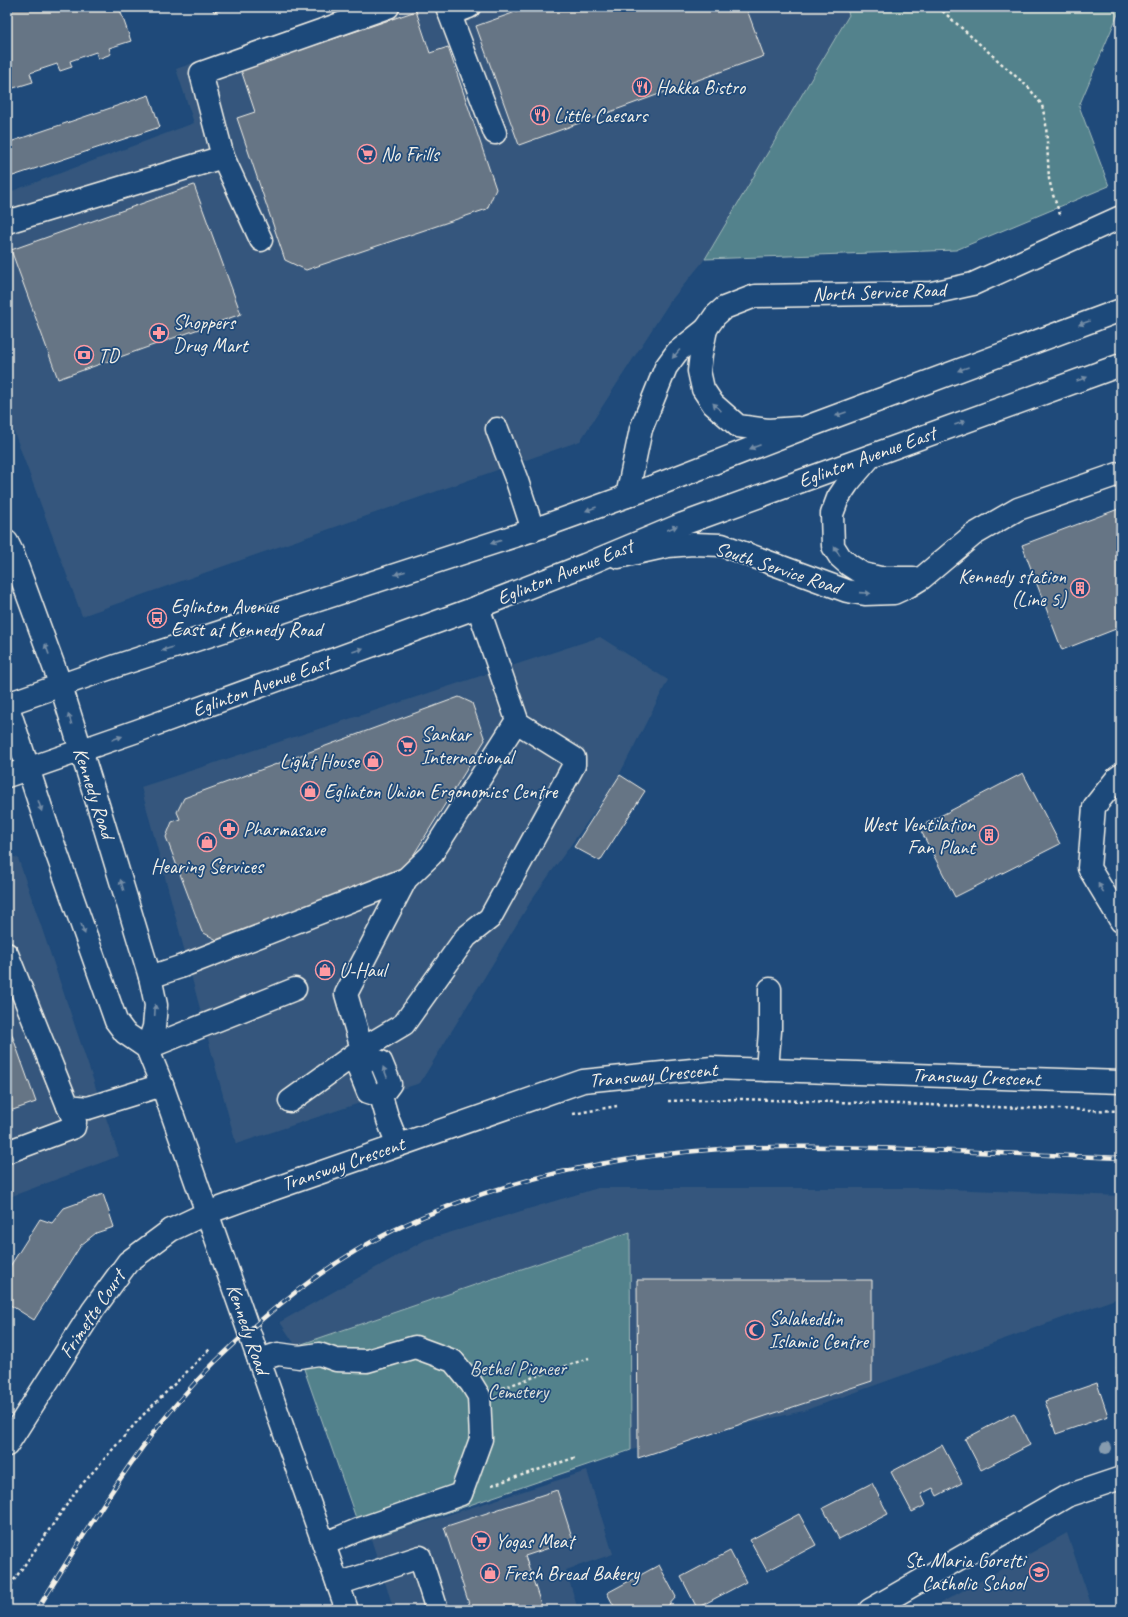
<svg xmlns="http://www.w3.org/2000/svg" width="1128" height="1617" font-family="Caveat,sans-serif">
<style>
.built{fill:#34577d}
.green{fill:#52828c;stroke:#a3baba}
.building{fill:#667485;stroke:#f4f1e8}
.lines{fill:none;stroke-linecap:round;stroke-linejoin:round}
.minor-casing{stroke:#f4f1e8;stroke-width:25}
.major-casing{stroke:#f4f1e8;stroke-width:25}
.path{stroke:#f4f1e8;stroke-width:2.5;stroke-dasharray:3 3;stroke-linecap:butt}
.minor{stroke:#1f4a7a;stroke-width:22}
.major{stroke:#1f4a7a;stroke-width:22}
.rail-casing{stroke:#f4f1e8;stroke-width:4.5}
.rail{stroke:#1f4a7a;stroke-width:3;stroke-dasharray:9;stroke-linecap:butt}
.tree{fill:#879caf}
.oneway{fill:#748da6}
.labels{text-anchor:middle;dominant-baseline:central;stroke-width:3.5;stroke-linejoin:round;paint-order:stroke}
.poi-label{font-size:20px;fill:#f4f1e8;stroke:#1f4a7a;text-anchor:start}
.street-label{font-size:20px;fill:#f4f1e8;stroke:#1f4a7a}
.park-label{font-size:20px;fill:#dce0da;stroke:#1f4a7a}
</style>
<rect width="100%" height="100%" fill="#1f4a7a"/>
<filter id="ink" filterUnits="userSpaceOnUse"><feTurbulence type="fractalNoise" baseFrequency=".025" numOctaves="2"/><feDisplacementMap in="SourceGraphic" scale="8" xChannelSelector="R" yChannelSelector="G"/><feConvolveMatrix kernelMatrix="1 2 1 2 8 2 1 2 1" color-interpolation-filters="sRGB"/></filter>
<g filter="url(#ink)">
<g class="built">
<polygon points="353,7 846,7 849,15 705,259 669,303 580,441 82,616 7,413 7,193 194,123 176,69"/>
<polygon points="600,637 668,680 614,785 534,896 420,1083 236,1144 141,787"/>
<polygon points="7,855 18,858 119,1156 7,1198"/>
<polygon points="598,1188 920,1188 1121,1196 1121,1297 803,1411 631,1450 630,1232 296,1346 280,1322 425,1240"/>
<polygon points="587,1471 613,1554 566,1570 578,1610 394,1610 371,1539"/>
<polygon points="1067,1533 1093,1610 928,1610"/>
</g>
<g class="green">
<polygon points="846,7 1121,7 1079,106 1109,186 956,250 705,259 849,15"/>
<polygon points="630,1232 631,1450 364,1541 296,1346"/>
</g>
<g class="building">
<polygon points="13,7 119,7 131,41 109,48 111,54 98,59 96,52 70,61 72,67 60,71 57,64 30,73 33,82 7,90 7,9"/>
<polygon points="212,7 229,7 214,12"/>
<polygon points="530,7 746,7 764,56 519,145 476,26"/>
<polygon points="416,11 430,53 448,47 496,189 487,209 306,270 285,260 237,118 255,112 241,70"/>
<polygon points="149,95 160,127 7,178 7,143"/>
<polygon points="194,185 241,314 58,379 11,250"/>
<polygon points="1121,508 1121,627 1062,650 1022,545"/>
<polygon points="459,697 472,703 485,740 406,867 393,871 392,875 217,940 202,932 166,837 172,822 180,819 177,812 184,798"/>
<polygon points="1023,773 1060,844 955,897 919,827"/>
<polygon points="620,775 645,791 600,861 574,847"/>
<polygon points="7,1021 36,1102 7,1112"/>
<polygon points="103,1194 114,1227 96,1233 81,1245 34,1320 7,1303 7,1271 40,1219 52,1223 64,1208"/>
<polygon points="637,1280 872,1280 872,1381 638,1458"/>
<polygon points="1121,1366 1121,1382 1117,1367"/>
<polygon points="7,1380 13,1383 7,1393"/>
<polygon points="1097,1383 1108,1416 1056,1434 1045,1401"/>
<polygon points="1014,1413 1030,1445 981,1470 965,1439"/>
<polygon points="942,1445 962,1483 937,1496 933,1488 921,1494 926,1505 912,1512 891,1472"/>
<polygon points="872,1483 888,1514 839,1539 823,1508"/>
<polygon points="557,1490 573,1540 525,1556 543,1610 471,1610 444,1527"/>
<polygon points="799,1514 816,1545 767,1571 750,1540"/>
<polygon points="730,1551 746,1582 697,1608 681,1577"/>
<polygon points="659,1565 676,1597 667,1607 669,1610 616,1610 607,1593"/>
</g>
<g class="lines">
<g class="minor-casing">
<g id="minor">
<polyline points="447,7 495,133"/>
<polyline points="450,14 469,7"/>
<polyline points="223,157 261,240"/>
<polyline points="7,222 223,157 201,73 388,7"/>
<polyline points="706,329 701,354 699,371 703,389 713,404 738,426 768,430 798,428"/>
<polyline points="497,429 517,481 533,530"/>
<polyline points="871,456 848,483 838,498 832,514 833,546 840,557 849,565 863,574 880,578 913,578"/>
<polyline points="627,496 641,429 666,367 677,352 706,329 715,316 724,308 755,296 932,293 973,284 1121,217"/>
<polyline points="618,557 668,546 693,544 722,545 847,591 865,594 894,593 909,586 922,578 973,535 1018,509 1121,473"/>
<polyline points="478,607 518,723"/>
<polyline points="1121,775 1117,778 1094,807 1089,868 1121,921"/>
<polyline points="7,954 68,1106 88,1108 162,1085"/>
<polyline points="150,977 180,967 406,879"/>
<polyline points="147,1048 295,989"/>
<polyline points="365,1057 381,1062 390,1084 381,1096"/>
<polyline points="767,1070 770,1031 770,989"/>
<polyline points="381,1096 388,1120 398,1145"/>
<polyline points="290,1101 362,1049 404,1024 466,937 490,918 574,765 574,758 518,723 514,725 431,855 406,879 346,994 362,1049 365,1057 360,1072 368,1092 381,1096"/>
<polyline points="7,1152 74,1127 75,1122 68,1106"/>
<polyline points="259,1360 278,1354 299,1357 319,1354 336,1360 367,1361 415,1347 453,1361 471,1383 479,1396 481,1439 461,1494 360,1529 324,1544"/>
<polyline points="7,1445 93,1310 128,1262 171,1230 207,1213 259,1194 583,1081 712,1068 1121,1082"/>
<polyline points="338,1584 420,1557 437,1610"/>
<polyline points="870,1610 1067,1496 1121,1478"/>
</g>
</g>
<g class="major-casing">
<g id="major">
<polyline points="7,542 12,552 61,686 98,805 150,977 156,1005 154,1027 147,1048"/>
<polyline points="7,704 116,666 533,530 644,490 804,428 1121,310"/>
<polyline points="7,704 46,823 116,1021 125,1033 147,1048 162,1085 347,1610"/>
<polyline points="7,776 137,731 478,607 585,565 683,524 1121,365"/>
</g>
</g>
<g class="path">
<polyline points="938,7 1029,88 1042,105 1046,124 1049,179 1053,195 1061,217"/>
<polyline points="668,1101 740,1099 1121,1111"/>
<polyline points="573,1114 617,1106"/>
<polyline points="502,1388 589,1358"/>
<polyline points="492,1485 577,1457"/>
<polyline points="7,1590 77,1490 142,1416 211,1348"/>
</g>
<use href="#minor" class="minor"/>
<use href="#major" class="major"/>
<g class="rail-casing">
<path id="rail" d="M37 1610C91 1524 142 1434 215 1362 265 1313 330 1261 394 1230 494 1181 609 1157 720 1149 781 1145 843 1147 904 1149 977 1152 1049 1155 1121 1158"/>
</g>
<use href="#rail" class="rail"/>
</g>
<circle class="tree" cx="1106" cy="1448" r="6"/>
<defs><path id="oneway-solid" d="M-6-.8H1V-3.2L6.5 0L1 3.2V.8H-6Z"/></defs>
<g class="oneway">
<use href="#oneway-solid" transform="translate(1084 323) rotate(160)"/>
<use href="#oneway-solid" transform="translate(676 354) rotate(131)"/>
<use href="#oneway-solid" transform="translate(963 369) rotate(160)"/>
<use href="#oneway-solid" transform="translate(1082 379) rotate(-20)"/>
<use href="#oneway-solid" transform="translate(717 407) rotate(-137)"/>
<use href="#oneway-solid" transform="translate(841 414) rotate(160)"/>
<use href="#oneway-solid" transform="translate(960 423) rotate(-20)"/>
<use href="#oneway-solid" transform="translate(755 447) rotate(159)"/>
<use href="#oneway-solid" transform="translate(591 509) rotate(160)"/>
<use href="#oneway-solid" transform="translate(672 528) rotate(-23)"/>
<use href="#oneway-solid" transform="translate(496 542) rotate(162)"/>
<use href="#oneway-solid" transform="translate(837 551) rotate(-119)"/>
<use href="#oneway-solid" transform="translate(400 573) rotate(162)"/>
<use href="#oneway-solid" transform="translate(865 593) rotate(4)"/>
<use href="#oneway-solid" transform="translate(47 649) rotate(-110)"/>
<use href="#oneway-solid" transform="translate(167 649) rotate(162)"/>
<use href="#oneway-solid" transform="translate(358 650) rotate(-20)"/>
<use href="#oneway-solid" transform="translate(70 719) rotate(-107)"/>
<use href="#oneway-solid" transform="translate(117 738) rotate(-19)"/>
<use href="#oneway-solid" transform="translate(40 806) rotate(72)"/>
<use href="#oneway-solid" transform="translate(122 885) rotate(-107)"/>
<use href="#oneway-solid" transform="translate(1101 888) rotate(-121)"/>
<use href="#oneway-solid" transform="translate(83 929) rotate(70)"/>
<use href="#oneway-solid" transform="translate(155 1010) rotate(-87)"/>
<use href="#oneway-solid" transform="translate(385 1072) rotate(-111)"/>
</g>
</g>
<defs>
<g id="restaurant-ring" transform="scale(1)"><circle r="9.5" fill="#1f4a7a" stroke="#ff9aa2" stroke-width="1.5"/><path d="M-5-6h1v4h1v-4h1v4h1v-4h1v5L-1.5 .5V6h-2V.5L-5-1ZM5-6V6H3V1.5H1.5Q1.5-4 5-6Z" fill="#ff9aa2"/></g>
<g id="supermarket-ring" transform="scale(1)"><circle r="9.5" fill="#1f4a7a" stroke="#ff9aa2" stroke-width="1.5"/><path d="M-6-5.5h2.5l.6 2H6L4.5 2H-2.5L-4.4-4H-6ZM-1.5 3.2a1.3 1.3 0 1 0 .1 0ZM3 3.2a1.3 1.3 0 1 0 .1 0Z" fill="#ff9aa2"/></g>
<g id="pharmacy-ring" transform="scale(1)"><circle r="9.5" fill="#1f4a7a" stroke="#ff9aa2" stroke-width="1.5"/><path d="M-2-6h4v4h4v4h-4v4h-4v-4h-4v-4h4Z" fill="#ff9aa2"/></g>
<g id="bank-ring" transform="scale(1)"><circle r="9.5" fill="#1f4a7a" stroke="#ff9aa2" stroke-width="1.5"/><path d="M-6-4H6V4H-6ZM0-2.3a2.3 2.3 0 1 0 0 4.6a2.3 2.3 0 1 0 0-4.6Z" fill="#ff9aa2"/></g>
<g id="building-ring" transform="scale(1)"><circle r="9.5" fill="#1f4a7a" stroke="#ff9aa2" stroke-width="1.5"/><path d="M-4-6H4V6H1V3H-1V6H-4ZM-2.5-4.3h1.7v1.8h-1.7ZM.8-4.3h1.7v1.8H.8ZM-2.5-1h1.7V.8h-1.7ZM.8-1h1.7V.8H.8Z" fill="#ff9aa2"/></g>
<g id="bus-ring" transform="scale(1)"><circle r="9.5" fill="#1f4a7a" stroke="#ff9aa2" stroke-width="1.5"/><path d="M-5-6H5V4H4V6H2V4H-2V6H-4V4H-5ZM-3.5-4V0h7V-4ZM-3.5 1.2v1.5H-2V1.2ZM2 1.2v1.5H3.5V1.2Z" fill="#ff9aa2"/></g>
<g id="shop-ring" transform="scale(1)"><circle r="9.5" fill="#1f4a7a" stroke="#ff9aa2" stroke-width="1.5"/><path d="M-5-2.5h2.3a2.7 3.5 0 0 1 5.4 0H5L5.5 6h-11ZM-1.5-2.5h3a1.5 2.3 0 0 0-3 0Z" fill="#ff9aa2"/></g>
<g id="mosque-ring" transform="scale(1)"><circle r="9.5" fill="#1f4a7a" stroke="#ff9aa2" stroke-width="1.5"/><path d="M3.5-4.9A6 6 0 1 0 3.5 4.9A5 5 0 1 1 3.5-4.9Z" fill="#ff9aa2"/></g>
<g id="school-ring" transform="scale(1)"><circle r="9.5" fill="#1f4a7a" stroke="#ff9aa2" stroke-width="1.5"/><path d="M0-5L7-2L0 1L-7-2ZM-4 1L0 2.5L4 1V4Q0 6-4 4Z" fill="#ff9aa2"/></g>
</defs>
<g fill-rule="evenodd">
<use href="#restaurant-ring" x="642" y="87"/>
<use href="#restaurant-ring" x="540" y="115"/>
<use href="#supermarket-ring" x="367" y="154"/>
<use href="#pharmacy-ring" x="159" y="333"/>
<use href="#bank-ring" x="84" y="355"/>
<use href="#building-ring" x="1080" y="588"/>
<use href="#bus-ring" x="157" y="618"/>
<use href="#supermarket-ring" x="407" y="746"/>
<use href="#shop-ring" x="373" y="761"/>
<use href="#shop-ring" x="310" y="791"/>
<use href="#pharmacy-ring" x="229" y="829"/>
<use href="#building-ring" x="989" y="835"/>
<use href="#shop-ring" x="207" y="842"/>
<use href="#shop-ring" x="325" y="970"/>
<use href="#mosque-ring" x="755" y="1330"/>
<use href="#supermarket-ring" x="481" y="1541"/>
<use href="#school-ring" x="1039" y="1572"/>
<use href="#shop-ring" x="490" y="1573"/>
</g>
<g class="labels">
<g class="poi-label">
<text x="656" y="87">Hakka Bistro</text>
<text x="554" y="115">Little Caesars</text>
<text x="381" y="154">No Frills</text>
<text x="173" y="322">Shoppers<tspan x="173" dy="23">Drug Mart</tspan></text>
<text x="98" y="355">TD</text>
<text x="1066" y="576" text-anchor="end">Kennedy station<tspan x="1066" dy="23">(Line 5)</tspan></text>
<text x="171" y="606">Eglinton Avenue<tspan x="171" dy="23">East at Kennedy Road</tspan></text>
<text x="421" y="734">Sankar<tspan x="421" dy="23">International</tspan></text>
<text x="359" y="761" text-anchor="end">Light House</text>
<text x="324" y="791">Eglinton Union Ergonomics Centre</text>
<text x="975" y="824" text-anchor="end">West Ventilation<tspan x="975" dy="23">Fan Plant</tspan></text>
<text x="243" y="829">Pharmasave</text>
<text x="207" y="866" text-anchor="middle">Hearing Services</text>
<text x="339" y="970">U-Haul</text>
<text x="769" y="1318">Salaheddin<tspan x="769" dy="23">Islamic Centre</tspan></text>
<text x="495" y="1541">Yogas Meat</text>
<text x="1025" y="1560" text-anchor="end">St. Maria Goretti<tspan x="1025" dy="23">Catholic School</tspan></text>
<text x="504" y="1573">Fresh Bread Bakery</text>
</g>
<g class="street-label">
<text transform="translate(879 292) rotate(-2)">North Service Road</text>
<text transform="translate(867 457) rotate(-20)">Eglinton Avenue East</text>
<text transform="translate(778 568) rotate(18)">South Service Road</text>
<text transform="translate(565 572) rotate(-22)">Eglinton Avenue East</text>
<text transform="translate(261 686) rotate(-20)">Eglinton Avenue East</text>
<text transform="translate(94 793) rotate(72)">Kennedy Road</text>
<text transform="translate(653 1075) rotate(-5)">Transway Crescent</text>
<text transform="translate(976 1077) rotate(2)">Transway Crescent</text>
<text transform="translate(343 1164) rotate(-19)">Transway Crescent</text>
<text transform="translate(92 1314) rotate(-56)">Frimette Court</text>
<text transform="translate(248 1329) rotate(71)">Kennedy Road</text>
</g>
<g class="park-label">
<text x="518" y="1368">Bethel Pioneer<tspan x="518" dy="23">Cemetery</tspan></text>
</g>
</g>
<rect width="1128" height="1617" fill="none" stroke="#1f4a7a" stroke-width="24"/>
<rect x="12" y="12" width="1104" height="1593" fill="none" stroke="#f4f1e8" stroke-width="1.5" filter="url(#ink)"/>
</svg>
